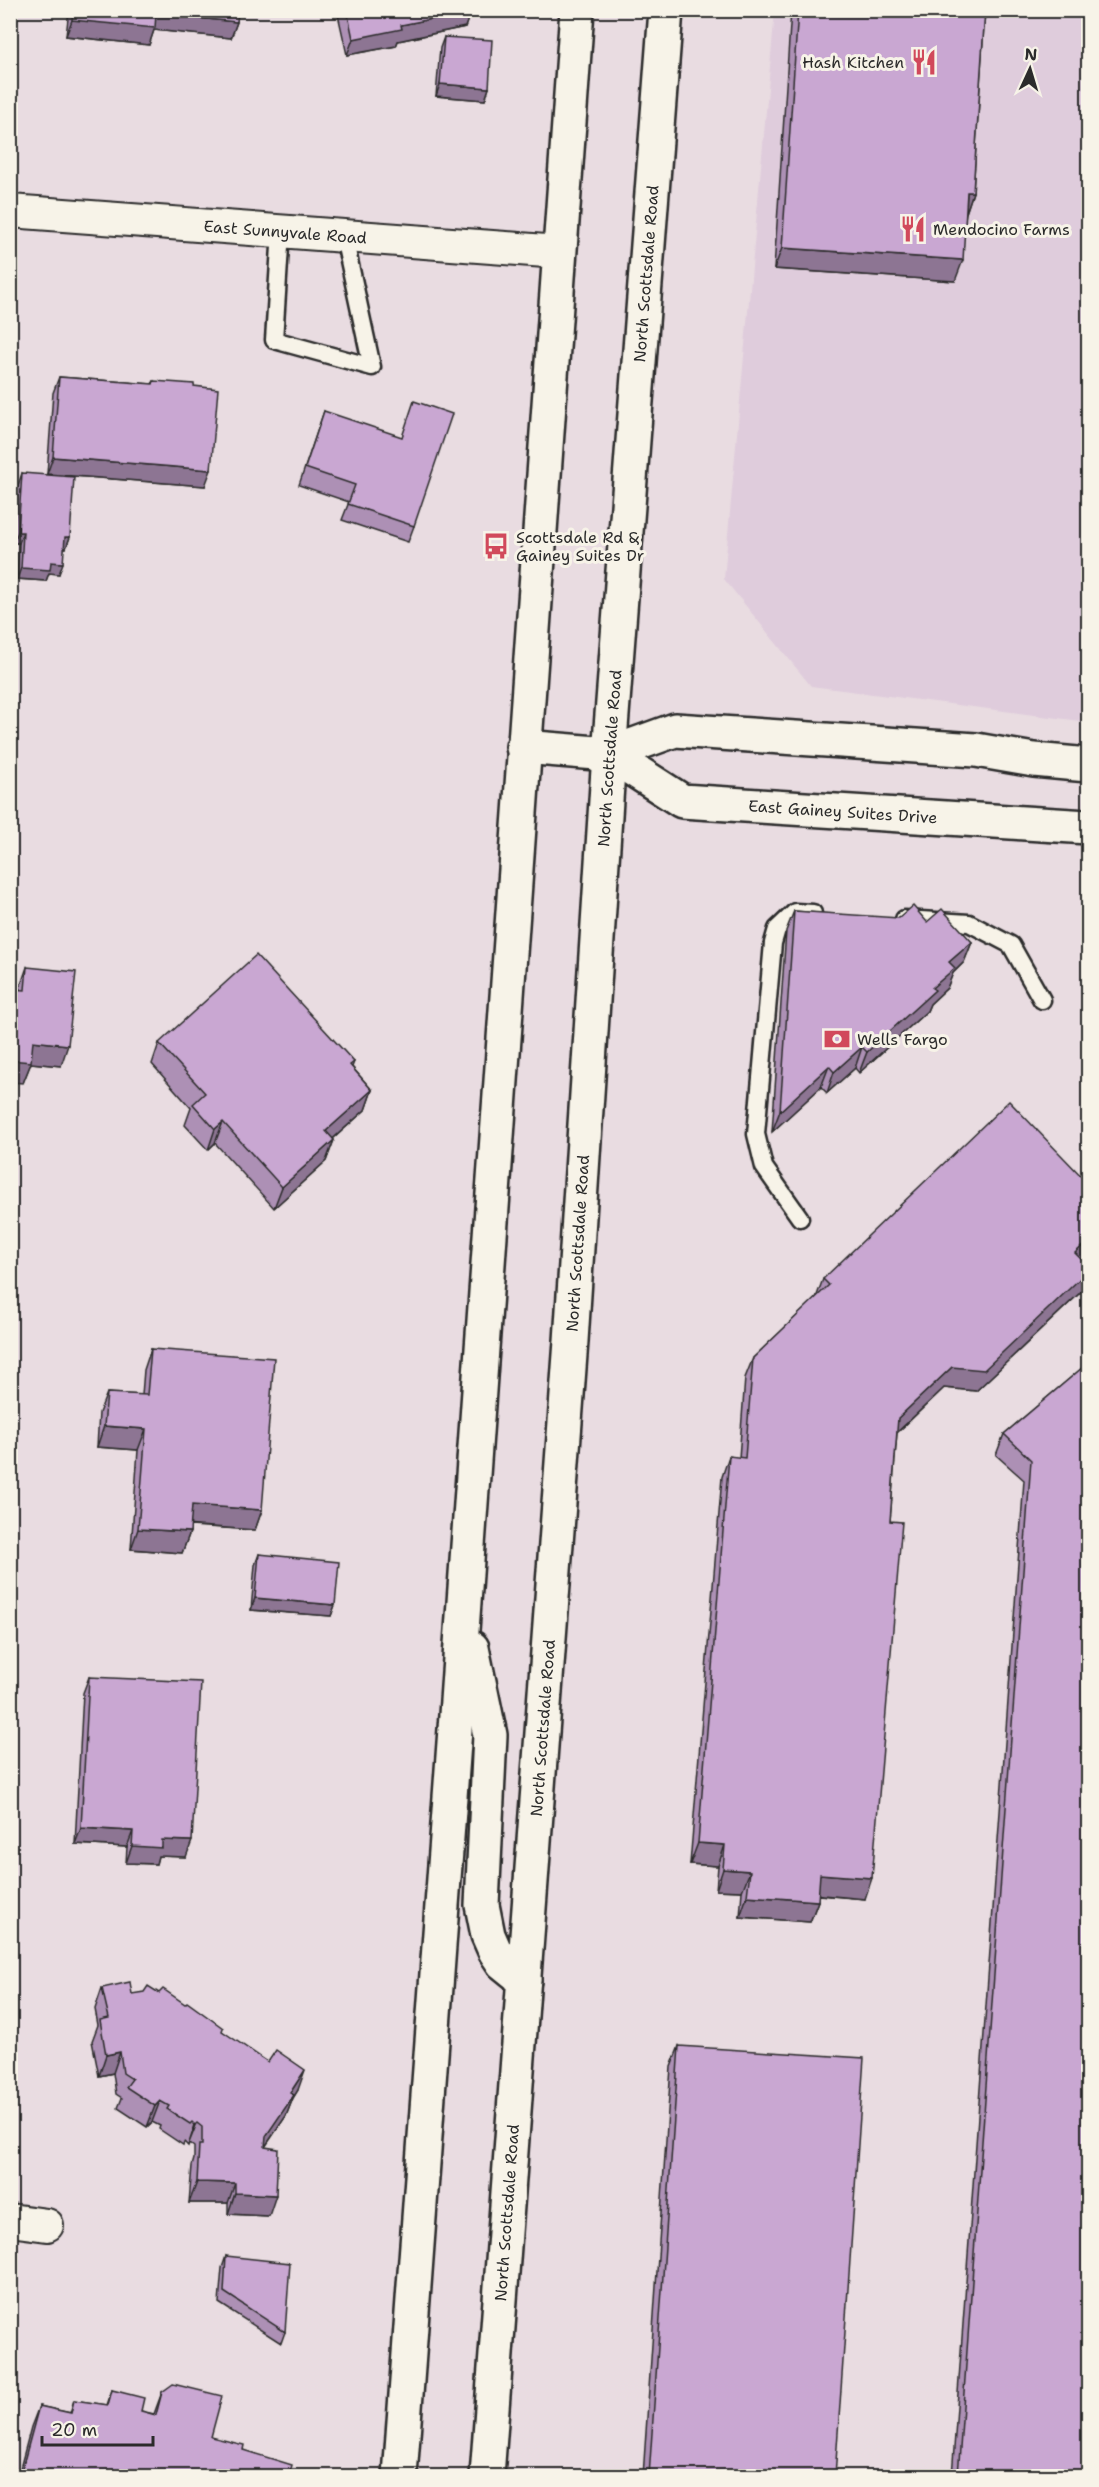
<svg xmlns="http://www.w3.org/2000/svg" width="1099" height="2487" font-family="'Shantell Sans',sans-serif">
<style>
.built{fill:#dfccdc}
.lines{fill:none;stroke-linecap:round;stroke-linejoin:round}
.lane-casing{stroke:#2b2b2b;stroke-width:21}
.street-casing{stroke:#2b2b2b;stroke-width:36}
.secondary-casing{stroke:#2b2b2b;stroke-width:38}
.primary-casing{stroke:#2b2b2b;stroke-width:38}
.lane{stroke:#f7f3e8;stroke-width:16}
.street{stroke:#f7f3e8;stroke-width:32}
.secondary{stroke:#f7f3e8;stroke-width:33}
.primary{stroke:#f7f3e8;stroke-width:33}
.wall{fill:#ad90b5;stroke:#2b2b2b;stroke-width:1.5}
.shaded-wall{fill:#8d7593;stroke:#2b2b2b;stroke-width:1.5}
.building{fill:#c9a7d2;stroke:#2b2b2b;stroke-width:1.5}
.labels{text-anchor:middle;dominant-baseline:central;stroke-width:6;stroke-linejoin:round;paint-order:stroke}
.poi-label{font-size:16px;fill:#2b2b2b;stroke:#f7f3e8;text-anchor:start}
.street-label{font-size:16px;fill:#2b2b2b;stroke:#f7f3e8}
</style>
<rect width="100%" height="100%" fill="#e9dce1"/>
<filter id="ink" filterUnits="userSpaceOnUse"><feTurbulence type="fractalNoise" baseFrequency=".0167" numOctaves="2"/><feDisplacementMap in="SourceGraphic" scale="12" xChannelSelector="R" yChannelSelector="G"/><feConvolveMatrix kernelMatrix="1 2 1 2 8 2 1 2 1" color-interpolation-filters="sRGB"/></filter>
<g filter="url(#ink)">
<polygon class="built" points="775,11 1088,11 1088,722 811,686 724,579"/>
<g class="lines">
<g class="lane-casing">
<g id="lane">
<polyline points="281,231 274,340 372,367 344,237"/>
<polyline points="904,919 969,923 1011,945 1042,1000"/>
<polyline points="800,1218 764,1167 756,1134 773,943 777,929 795,912 813,913"/>
</g>
</g>
<g class="street-casing">
<g id="street">
<path id="s1" d="M10 211 559 252"/>
<polyline points="10,2220 47,2225"/>
</g>
</g>
<g class="secondary-casing">
<g id="secondary">
<polyline points="523,747 609,754 675,730 976,750 1034,760 1088,765"/>
<path id="s2" d="M609 754 682 801 1088 827"/>
</g>
</g>
<g class="primary-casing">
<g id="primary">
<polyline points="472,1648 490,1735 482,1905 488,1935 495,1951 503,1963 524,1980"/>
<polyline points="400,2476 455,1729 577,10"/>
<path id="s3" d="M487 2476 571 1341 609 754 666 10"/>
</g>
</g>
<use href="#lane" class="lane"/>
<use href="#street" class="street"/>
<use href="#secondary" class="secondary"/>
<use href="#primary" class="primary"/>
</g>
<g class="wall">
<polygon points="69,10 238,10 237,22 231,38 154,30 149,45 66,36"/>
<polygon points="337,10 471,10 465,27 398,41 396,46 347,55"/>
<polygon points="791,10 985,10 973,192 966,213 955,281 774,269"/>
<polygon points="444,37 489,88 485,100 436,96 440,48"/>
<polygon points="59,377 152,384 154,381 205,486 47,474 53,393"/>
<polygon points="324,411 414,526 408,542 342,520 349,502 299,485"/>
<polygon points="22,473 70,537 66,548 64,548 59,574 49,573 46,581 17,579 19,543 13,543 18,485"/>
<polygon points="794,911 927,922 972,942 964,962 953,973 947,988 930,1004 927,1011 859,1073 855,1068 827,1093 821,1087 772,1132 786,931"/>
<polygon points="27,967 61,1066 31,1063 23,1083 19,990"/>
<polygon points="159,1043 354,1062 352,1067 372,1090 365,1110 333,1139 334,1140 326,1161 274,1208 215,1143 208,1150 185,1125 191,1108 152,1064"/>
<polygon points="1089,1184 1089,1254 1082,1260 1089,1267 1089,1273 1083,1290 976,1391 944,1388 897,1433 890,1521 865,1899 818,1895 818,1901 810,1922 740,1917 742,1891 716,1890 718,1866 690,1864 722,1477 729,1456 739,1458 745,1378 753,1358 816,1298 823,1279"/>
<polygon points="151,1349 262,1510 255,1530 190,1526 190,1532 182,1553 131,1549 138,1450 97,1447 99,1413 107,1393 142,1395 144,1370"/>
<polygon points="1089,1362 1089,2476 952,2476 1024,1480 996,1455 1004,1434"/>
<polygon points="259,1554 335,1605 331,1616 251,1610 255,1565"/>
<polygon points="89,1677 186,1857 158,1856 156,1864 126,1863 127,1847 75,1844 83,1693"/>
<polygon points="102,1988 132,1994 159,1993 222,2031 298,2090 293,2098 286,2116 265,2147 269,2216 228,2214 228,2203 189,2203 192,2166 194,2159 194,2147 189,2143 188,2146 184,2142 183,2145 159,2129 160,2126 152,2122 147,2127 118,2108 122,2098 116,2094 113,2073 99,2076 92,2041 98,2025 95,2009"/>
<polygon points="679,2046 835,2476 643,2476 671,2067"/>
<polygon points="226,2256 285,2332 281,2343 219,2303 222,2268"/>
<polygon points="112,2390 141,2411 154,2414 162,2392 211,2437 243,2450 289,2476 18,2476 31,2427 39,2406 70,2413 74,2400 107,2405"/>
</g>
<g class="shaded-wall">
<polygon points="471,11 465,27 398,41 396,46 347,55 353,39 401,25"/>
<polygon points="156,14 237,22 231,38 154,30 149,45 66,36 72,20"/>
<polygon points="440,84 489,88 485,100 436,96"/>
<polygon points="967,192 973,192 966,213"/>
<polygon points="782,248 963,260 955,281 774,269"/>
<polygon points="53,457 211,470 205,486 47,474"/>
<polygon points="18,532 23,532 19,543 13,543"/>
<polygon points="65,537 70,537 66,548 61,548"/>
<polygon points="51,562 63,563 59,574 49,573 46,581 17,579 21,568"/>
<polygon points="972,942 964,962 953,973 947,988 930,1004 927,1011 859,1073 867,1052 949,962"/>
<polygon points="33,1041 68,1045 61,1066 31,1063 23,1083 10,1082 10,1060"/>
<polygon points="862,1047 855,1068 827,1093 834,1072"/>
<polygon points="829,1066 821,1087 772,1132 780,1111"/>
<polygon points="372,1090 365,1110 318,1152 326,1131"/>
<polygon points="223,1122 215,1143 208,1150 215,1129"/>
<polygon points="334,1140 326,1161 274,1208 282,1187"/>
<polygon points="1089,1240 1089,1254 1068,1274 1075,1253"/>
<polygon points="1089,1270 1089,1273 1083,1290 976,1391 944,1388 890,1439 898,1418 952,1367"/>
<polygon points="104,1426 146,1429 138,1450 97,1447"/>
<polygon points="192,1505 262,1510 255,1530 184,1525"/>
<polygon points="138,1529 190,1532 182,1553 131,1549"/>
<polygon points="255,1598 335,1605 331,1616 251,1610"/>
<polygon points="81,1828 133,1831 127,1847 75,1844"/>
<polygon points="162,1840 192,1841 186,1857 158,1856 156,1864 126,1863 132,1846"/>
<polygon points="698,1843 725,1845 718,1866 690,1864"/>
<polygon points="723,1869 750,1871 742,1891 716,1890"/>
<polygon points="820,1874 872,1878 865,1899 812,1894"/>
<polygon points="747,1896 818,1901 810,1922 740,1917"/>
<polygon points="120,2052 113,2073 99,2076 106,2055"/>
<polygon points="305,2070 298,2090 293,2098 286,2116 258,2157 266,2136 290,2093"/>
<polygon points="160,2101 152,2122 147,2127 155,2106"/>
<polygon points="197,2123 189,2143 188,2146 195,2125"/>
<polygon points="197,2182 235,2183 228,2203 189,2203"/>
<polygon points="235,2193 276,2195 269,2216 228,2214"/>
</g>
<g class="building">
<polygon points="73,10 238,10 237,22 156,14 155,28 72,20"/>
<polygon points="347,10 471,10 471,11 401,25 402,29 353,39"/>
<polygon points="798,10 985,10 973,192 967,192 963,260 782,248"/>
<polygon points="444,37 492,40 489,88 440,84"/>
<polygon points="59,377 153,384 154,381 194,384 194,386 218,389 211,470 53,457"/>
<polygon points="414,401 452,414 414,526 348,504 355,485 305,468 324,411 402,437"/>
<polygon points="22,473 74,477 70,537 65,537 63,563 51,562 50,570 21,568 23,532 18,532"/>
<polygon points="913,906 927,922 942,909 972,942 949,962 955,968 932,988 935,990 867,1052 862,1047 834,1072 829,1066 780,1111 794,911 899,918"/>
<polygon points="256,955 354,1062 350,1065 372,1090 326,1131 334,1140 282,1187 223,1122 215,1129 193,1104 205,1093 159,1043"/>
<polygon points="27,967 76,972 68,1045 33,1041 31,1062 10,1060 10,989 25,990"/>
<polygon points="1009,1101 1089,1184 1089,1240 1075,1253 1089,1267 1089,1270 984,1370 952,1367 898,1418 890,1521 902,1522 872,1878 820,1874 818,1901 747,1896 750,1871 723,1869 725,1845 698,1843 729,1456 745,1458 753,1358 829,1285 823,1279"/>
<polygon points="151,1349 274,1358 262,1510 192,1505 190,1532 138,1529 146,1429 104,1426 107,1393 147,1395"/>
<polygon points="1089,1362 1089,2476 958,2476 1031,1460 1004,1434"/>
<polygon points="259,1554 339,1562 335,1605 255,1598"/>
<polygon points="89,1677 201,1682 192,1841 162,1840 162,1848 132,1846 133,1831 81,1828"/>
<polygon points="130,1982 132,1994 144,1992 148,1986 159,1993 163,1989 185,2004 187,2002 223,2028 222,2031 268,2062 276,2050 305,2070 290,2093 294,2095 266,2136 265,2147 278,2149 276,2195 235,2193 235,2183 197,2182 199,2145 202,2145 202,2127 197,2123 195,2125 192,2122 190,2124 167,2109 169,2106 160,2101 155,2106 126,2087 132,2079 123,2073 120,2052 106,2055 100,2020 109,2018 102,1988"/>
<polygon points="679,2046 864,2058 835,2476 649,2476"/>
<polygon points="226,2256 290,2263 285,2332 224,2292"/>
<polygon points="173,2384 222,2396 211,2437 244,2445 243,2450 292,2465 289,2476 20,2476 39,2406 71,2413 74,2400 108,2405 112,2390 144,2398 141,2411 156,2415 162,2392"/>
</g>
</g>
<defs>
<g id="restaurant-bare" transform="scale(2.07)"><path d="M-5-6h1v4h1v-4h1v4h1v-4h1v5L-1.5 .5V6h-2V.5L-5-1ZM5-6V6H3V1.5H1.5Q1.5-4 5-6Z" fill="#d1495b" stroke="#f7f3e8" stroke-width="2.5" paint-order="stroke"/></g>
<g id="bus-bare" transform="scale(2.07)"><path d="M-5-6H5V4H4V6H2V4H-2V6H-4V4H-5ZM-3.5-4V0h7V-4ZM-3.5 1.2v1.5H-2V1.2ZM2 1.2v1.5H3.5V1.2Z" fill="#d1495b" stroke="#f7f3e8" stroke-width="2.5" paint-order="stroke"/></g>
<g id="bank-bare" transform="scale(2.07)"><path d="M-6-4H6V4H-6ZM0-2.3a2.3 2.3 0 1 0 0 4.6a2.3 2.3 0 1 0 0-4.6Z" fill="#d1495b" stroke="#f7f3e8" stroke-width="2.5" paint-order="stroke"/></g>
</defs>
<g fill-rule="evenodd">
<use href="#restaurant-bare" x="924" y="62"/>
<use href="#restaurant-bare" x="913" y="229"/>
<use href="#bus-bare" x="496" y="546"/>
<use href="#bank-bare" x="837" y="1039"/>
</g>
<g class="labels">
<g class="poi-label">
<text x="904" y="62" text-anchor="end">Hash Kitchen</text>
<text x="933" y="229">Mendocino Farms</text>
<text x="516" y="537">Scottsdale Rd &amp;<tspan x="516" dy="18">Gainey Suites Dr</tspan></text>
<text x="857" y="1039">Wells Fargo</text>
</g>
<g class="street-label">
<text stroke="none"><textPath href="#s1" startOffset="276">East Sunnyvale Road</textPath></text>
<text stroke="none"><textPath href="#s3" startOffset="2208">North Scottsdale Road</textPath></text>
<text stroke="none"><textPath href="#s3" startOffset="1722">North Scottsdale Road</textPath></text>
<text stroke="none"><textPath href="#s2" startOffset="248">East Gainey Suites Drive</textPath></text>
<text stroke="none"><textPath href="#s3" startOffset="1236">North Scottsdale Road</textPath></text>
<text stroke="none"><textPath href="#s3" startOffset="750">North Scottsdale Road</textPath></text>
<text stroke="none"><textPath href="#s3" startOffset="264">North Scottsdale Road</textPath></text>
</g>
</g>
<rect width="1099" height="2487" fill="none" stroke="#f7f3e8" stroke-width="36"/>
<rect x="18" y="18" width="1063" height="2451" fill="none" stroke="#2b2b2b" stroke-width="2" filter="url(#ink)"/>
<g transform="translate(1030 69) rotate(4)" stroke="#f7f3e8" stroke-width="4.5" paint-order="stroke">
<path d="M0-4.5L10 22L0 15L-10 22Z" fill="#2b2b2b"/>
<text y="-9" font-size="16" font-weight="bold" text-anchor="middle" fill="#2b2b2b">N</text>
</g>
<path d="M42 2436v9h111v-9" fill="none" stroke="#2b2b2b" stroke-width="3"/>
<text x="51" y="2436" font-size="18" fill="#2b2b2b" stroke="#f7f3e8" stroke-width="4.5" paint-order="stroke">20 m</text>
</svg>
